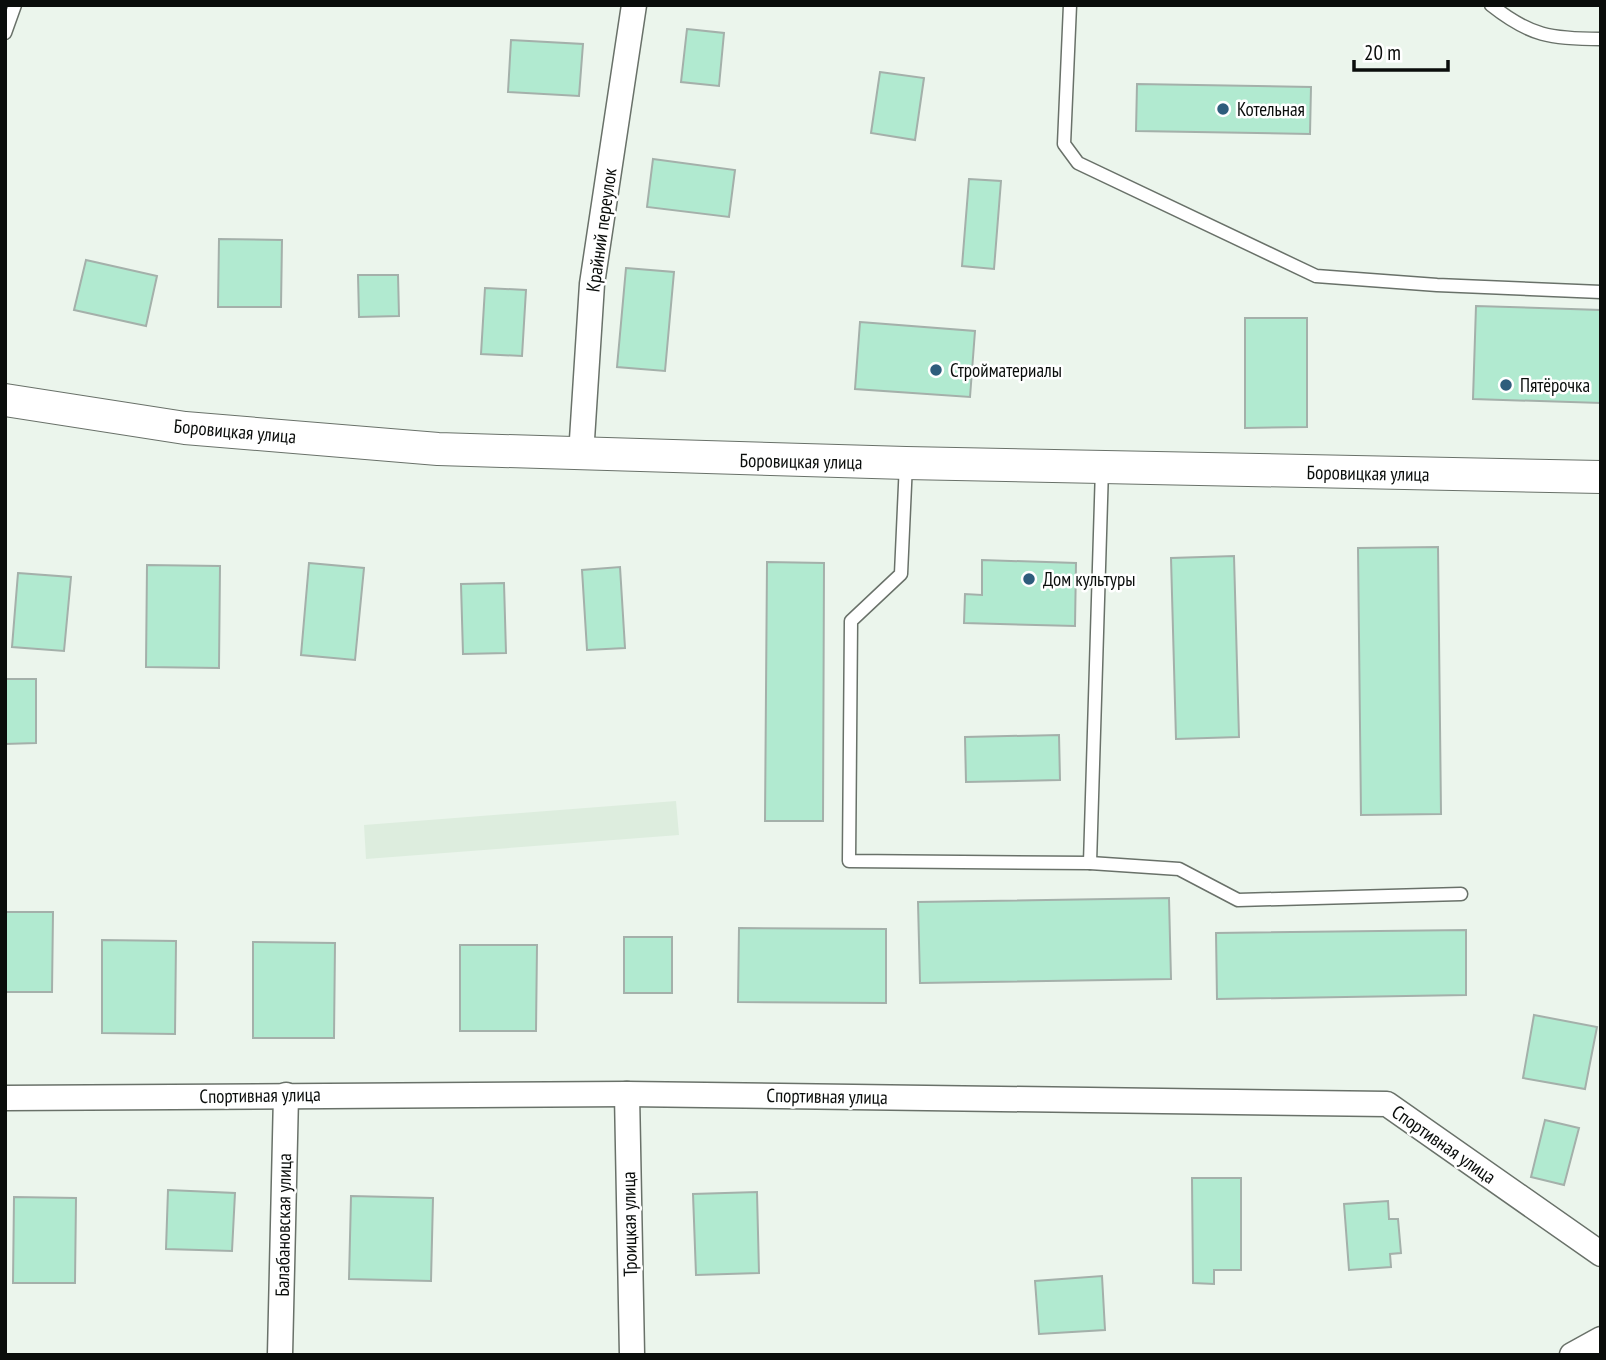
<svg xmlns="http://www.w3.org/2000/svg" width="1606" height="1360" font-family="'PT Sans Narrow',sans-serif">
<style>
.built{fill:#ddedde}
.building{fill:#b1ead0;stroke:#a4b0aa;stroke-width:2}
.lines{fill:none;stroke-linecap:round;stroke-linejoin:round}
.service-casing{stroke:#697169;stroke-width:15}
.minor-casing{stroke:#697169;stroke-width:27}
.tertiary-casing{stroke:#697169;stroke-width:34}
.service{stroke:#fff;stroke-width:12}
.minor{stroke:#fff;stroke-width:24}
.tertiary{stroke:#fff;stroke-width:32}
.poi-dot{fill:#2e5d7c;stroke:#fff;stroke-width:2.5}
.labels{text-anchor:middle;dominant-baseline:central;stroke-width:5;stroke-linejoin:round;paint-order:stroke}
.poi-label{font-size:19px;fill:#0a0d0b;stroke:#fff;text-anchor:start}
.street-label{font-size:19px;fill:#0a0d0b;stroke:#fff}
</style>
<rect width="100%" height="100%" fill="#ebf5ec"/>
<polygon class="built" points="676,801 679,835 366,859 364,825"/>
<g class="building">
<polygon points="687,29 724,33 719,86 681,82"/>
<polygon points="511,40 583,44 579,96 508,92"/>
<polygon points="880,72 924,78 915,140 871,133"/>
<polygon points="1137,84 1311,87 1310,134 1136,131"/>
<polygon points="653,159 735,170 729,217 647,207"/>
<polygon points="969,179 1001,181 994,269 962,266"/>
<polygon points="219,239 282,240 281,307 218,307"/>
<polygon points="86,260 157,276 146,326 74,310"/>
<polygon points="626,268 674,272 665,371 617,367"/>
<polygon points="358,275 398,275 399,316 359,317"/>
<polygon points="485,288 526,290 522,356 481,354"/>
<polygon points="1476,306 1601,310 1601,403 1473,399"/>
<polygon points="1245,318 1307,318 1307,427 1245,428"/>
<polygon points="860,322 975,331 970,397 855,389"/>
<polygon points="1438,547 1441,814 1361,815 1358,548"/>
<polygon points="1234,556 1239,737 1176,739 1171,558"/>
<polygon points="982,560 1076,563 1075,626 964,623 965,594 982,595"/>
<polygon points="767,562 824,563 823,821 765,821"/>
<polygon points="309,563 364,568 355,660 301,655"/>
<polygon points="147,565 220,566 219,668 146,667"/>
<polygon points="620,567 625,648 587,650 582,570"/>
<polygon points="18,573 71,577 64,651 12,647"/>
<polygon points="504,583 506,653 463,654 461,584"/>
<polygon points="5,679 36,679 36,743 5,744"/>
<polygon points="1059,735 1060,780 966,782 965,737"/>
<polygon points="1169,898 1171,979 920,983 918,902"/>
<polygon points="5,912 53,912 52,992 5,992"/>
<polygon points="739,928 886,929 886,1003 738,1002"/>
<polygon points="1466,930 1466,995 1217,999 1216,933"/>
<rect x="624" y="937" width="48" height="56"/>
<polygon points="102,940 176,941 175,1034 102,1033"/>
<polygon points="253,942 335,943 334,1038 253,1038"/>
<polygon points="460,945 537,945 536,1031 460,1031"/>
<polygon points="1534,1015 1597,1027 1585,1089 1523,1078"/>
<polygon points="1545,1120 1579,1128 1564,1185 1531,1177"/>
<polygon points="1192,1178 1241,1178 1241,1270 1214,1270 1214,1284 1193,1283"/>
<polygon points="168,1190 235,1193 232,1251 166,1249"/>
<polygon points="757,1192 759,1273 696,1275 693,1194"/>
<polygon points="351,1196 433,1198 431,1281 349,1279"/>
<polygon points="14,1197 76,1198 75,1283 13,1283"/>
<polygon points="1388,1201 1389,1219 1398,1219 1401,1253 1390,1254 1391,1267 1349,1270 1344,1204"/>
<polygon points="1102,1276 1105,1330 1039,1334 1035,1281"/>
</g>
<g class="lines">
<g class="service-casing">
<g id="service">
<polyline points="1070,5 1064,144 1078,163 1316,276 1437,285 1601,292"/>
<path d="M1491 5C1530 36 1551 39 1601 39"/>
<polyline points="5,33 15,5"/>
<polyline points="906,463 901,574 851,621 849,861 1090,863 1102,468"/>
<polyline points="1090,863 1179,869 1238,900 1461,894"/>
</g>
</g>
<g class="minor-casing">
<g id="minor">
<polyline points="581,455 592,284 634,5"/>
<polyline points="627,1094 632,1355"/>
<polyline points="5,1098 627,1094 1387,1104 1601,1254"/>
<polyline points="280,1355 286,1095"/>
<polyline points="1572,1355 1601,1339"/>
</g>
</g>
<g class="tertiary-casing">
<polyline id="tertiary" points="5,400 185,428 438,449 906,463 1601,477"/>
</g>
<use href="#service" class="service"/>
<use href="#minor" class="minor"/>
<use href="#tertiary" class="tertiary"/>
</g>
<g class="poi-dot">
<circle cx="1223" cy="109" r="7"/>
<circle cx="936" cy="370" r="7"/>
<circle cx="1506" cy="385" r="7"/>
<circle cx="1029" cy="579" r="7"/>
</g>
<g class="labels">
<g class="poi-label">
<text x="1237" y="109">Котельная</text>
<text x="950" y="370">Стройматериалы</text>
<text x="1520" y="385">Пятёрочка</text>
<text x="1043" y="579">Дом культуры</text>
</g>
<g class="street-label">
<text transform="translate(601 230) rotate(-82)">Крайний переулок</text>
<text transform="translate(235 431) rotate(5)">Боровицкая улица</text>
<text transform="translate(801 461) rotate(1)">Боровицкая улица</text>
<text transform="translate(1368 473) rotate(1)">Боровицкая улица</text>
<text transform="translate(260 1095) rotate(-1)">Спортивная улица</text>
<text transform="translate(827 1096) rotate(1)">Спортивная улица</text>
<text transform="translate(1444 1144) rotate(35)">Спортивная улица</text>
<text transform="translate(629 1224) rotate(-91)">Троицкая улица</text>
<text transform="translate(283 1225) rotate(-89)">Балабановская улица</text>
</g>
</g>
<rect width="1606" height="1360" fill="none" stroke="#0a0d0b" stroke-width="14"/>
<path d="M1354 60v10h94v-10" fill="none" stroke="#0a0d0b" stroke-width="3.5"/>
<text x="1364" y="60" font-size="21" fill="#0a0d0b" stroke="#ffffff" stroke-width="5" paint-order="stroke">20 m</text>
</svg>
